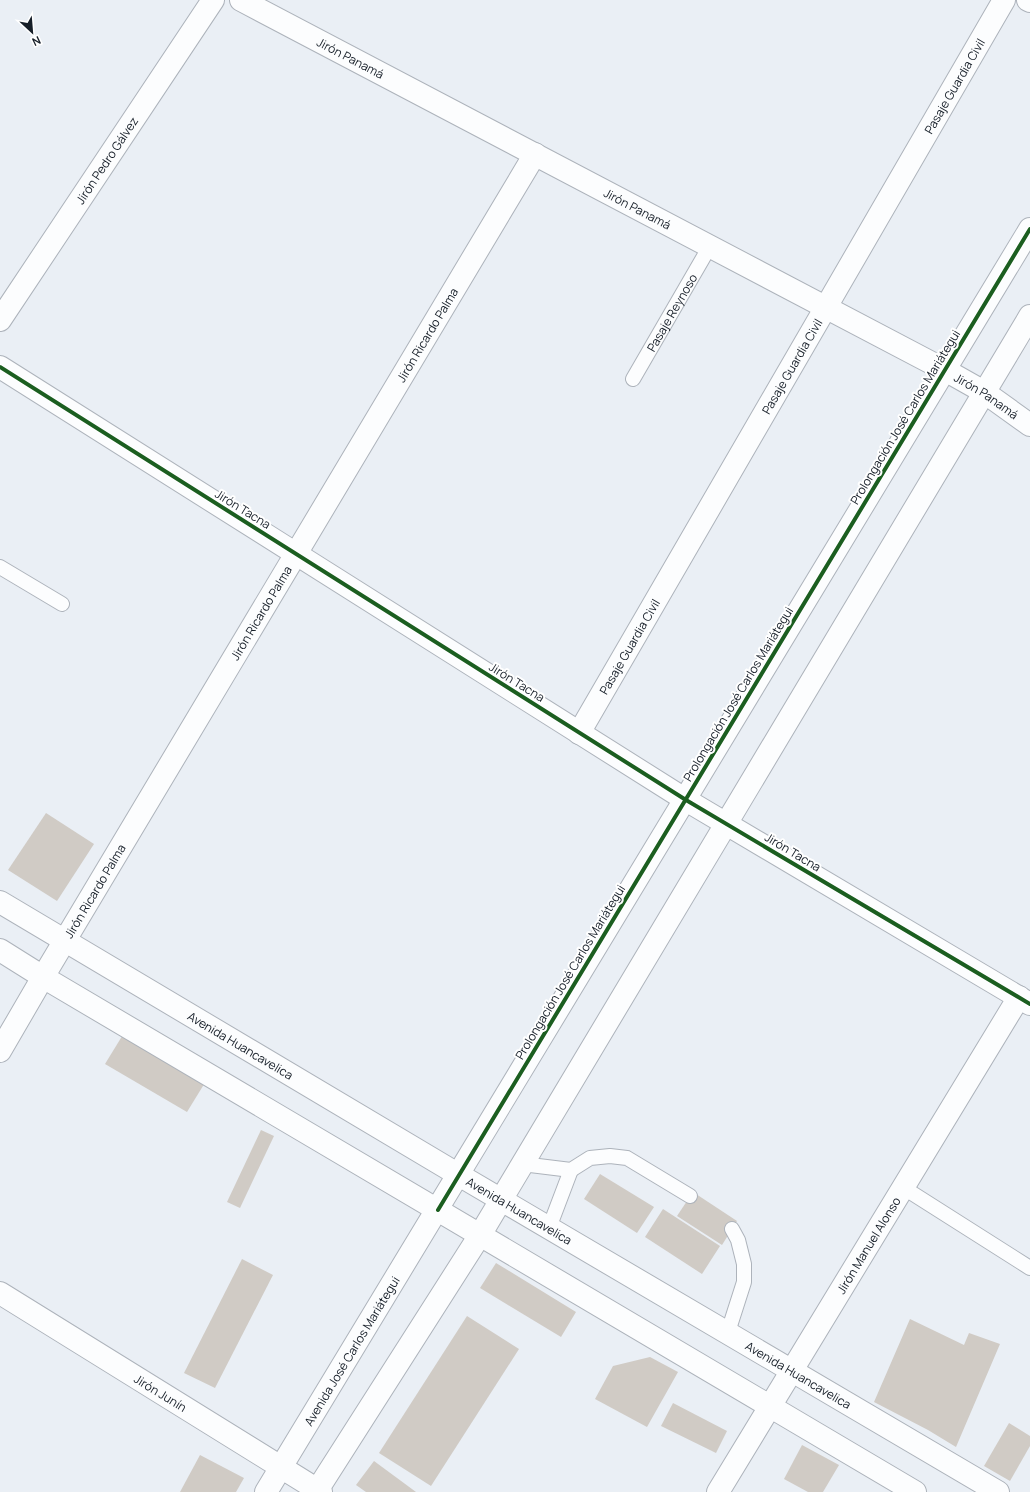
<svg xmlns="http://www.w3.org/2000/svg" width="1030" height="1492" font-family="Manrope,sans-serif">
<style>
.building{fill:#d0cbc5}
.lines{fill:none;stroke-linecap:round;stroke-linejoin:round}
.lane-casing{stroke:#adb3bb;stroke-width:16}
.street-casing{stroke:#adb3bb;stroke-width:24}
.secondary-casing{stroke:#adb3bb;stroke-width:24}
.highway-casing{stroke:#adb3bb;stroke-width:24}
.lane{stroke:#fcfdfe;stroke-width:14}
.street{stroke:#fcfdfe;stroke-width:22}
.secondary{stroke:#fcfdfe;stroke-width:22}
.highway{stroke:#fcfdfe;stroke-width:22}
.cycleway-casing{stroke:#fff;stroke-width:6}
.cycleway{stroke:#1b5e20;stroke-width:4}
.labels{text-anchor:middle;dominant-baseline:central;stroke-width:4;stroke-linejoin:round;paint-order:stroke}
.street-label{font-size:12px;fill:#161e28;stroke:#fff}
</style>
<rect width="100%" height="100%" fill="#eaeff5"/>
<g class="building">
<polygon points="46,813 94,844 57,901 8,870"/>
<polygon points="124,1033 206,1081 187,1112 105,1064"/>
<polygon points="261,1130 274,1136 240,1208 227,1202"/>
<polygon points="600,1174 654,1207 637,1233 584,1199"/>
<polygon points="693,1192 737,1221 722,1245 677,1216"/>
<polygon points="663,1209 720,1246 702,1274 645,1237"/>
<polygon points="242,1259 273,1275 215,1388 184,1373"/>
<polygon points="496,1263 576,1312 561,1337 480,1288"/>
<polygon points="467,1316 519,1349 431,1486 379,1453"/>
<polygon points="910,1319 964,1345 969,1333 1000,1344 956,1447 928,1430 874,1402"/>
<polygon points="650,1357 678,1372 647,1427 595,1399 613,1366"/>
<polygon points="673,1403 727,1431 716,1453 661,1426"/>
<polygon points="1009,1423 1030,1436 1030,1446 1010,1481 984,1466"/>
<polygon points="802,1445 839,1465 823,1492 808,1492 784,1479"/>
<polygon points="200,1455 244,1478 236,1492 180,1492"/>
<polygon points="374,1461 416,1492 366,1492 356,1485"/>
</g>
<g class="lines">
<g class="lane-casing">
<g id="lane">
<path id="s1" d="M633 379 710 246"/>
<polyline points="0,567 62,604"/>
<polyline points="522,1164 571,1170 590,1158 610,1156 627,1158 690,1196"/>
<polyline points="904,1188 1030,1268"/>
<polyline points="549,1228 571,1170"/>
<polyline points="728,1332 744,1282 744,1264 738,1240 732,1229"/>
</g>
</g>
<g class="street-casing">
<g id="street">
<path id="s2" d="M241 0 945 370 984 392 1030 425"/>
<polyline points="1028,0 1030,1"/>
<path id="s3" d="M0 320 213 0"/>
<polyline points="0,367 686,800 1030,1004"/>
<path id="s4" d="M579 733 1004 0"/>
<path id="s5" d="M0 1051 43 977 535 154"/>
<path id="s6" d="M0 1293 321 1492"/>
<path id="s7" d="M718 1492 1019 997"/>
</g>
</g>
<g class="secondary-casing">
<g id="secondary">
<path id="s8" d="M266 1492 1030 229"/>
<polyline points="316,1492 480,1235 1030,316"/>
</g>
</g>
<g class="highway-casing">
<g id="highway">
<path id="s9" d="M0 902 459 1175 998 1492"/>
<polyline points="0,950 43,977 915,1492"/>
</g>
</g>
<use href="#lane" class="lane"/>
<use href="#street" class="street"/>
<use href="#secondary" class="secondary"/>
<use href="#highway" class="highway"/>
<g class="cycleway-casing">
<g id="cycleway">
<polyline points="0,367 686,800 1030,1004"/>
<polyline points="438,1210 1030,229"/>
</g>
</g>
<use href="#cycleway" class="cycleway"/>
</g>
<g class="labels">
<g class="street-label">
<text stroke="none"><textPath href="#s2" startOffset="124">Jirón Panamá</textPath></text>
<text stroke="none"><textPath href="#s4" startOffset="748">Pasaje Guardia Civil</textPath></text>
<text stroke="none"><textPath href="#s3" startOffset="192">Jirón Pedro Gálvez</textPath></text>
<text stroke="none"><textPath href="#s2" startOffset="448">Jirón Panamá</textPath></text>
<text stroke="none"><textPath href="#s1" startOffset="77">Pasaje Reynoso</textPath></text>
<text stroke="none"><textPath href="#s5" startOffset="834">Jirón Ricardo Palma</textPath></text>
<text stroke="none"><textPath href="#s4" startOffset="424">Pasaje Guardia Civil</textPath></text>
<text stroke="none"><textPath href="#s2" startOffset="844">Jirón Panamá</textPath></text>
<text transform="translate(905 417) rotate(-59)">Prolongación José Carlos Mariátegui</text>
<text transform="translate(243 509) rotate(32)">Jirón Tacna</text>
<text stroke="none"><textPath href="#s5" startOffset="510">Jirón Ricardo Palma</textPath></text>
<text stroke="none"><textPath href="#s4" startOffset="100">Pasaje Guardia Civil</textPath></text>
<text transform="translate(517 682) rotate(32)">Jirón Tacna</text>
<text transform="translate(738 694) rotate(-59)">Prolongación José Carlos Mariátegui</text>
<text transform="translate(793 852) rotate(31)">Jirón Tacna</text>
<text stroke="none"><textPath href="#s5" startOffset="186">Jirón Ricardo Palma</textPath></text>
<text transform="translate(570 972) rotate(-59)">Prolongación José Carlos Mariátegui</text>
<text stroke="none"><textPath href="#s9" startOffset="280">Avenida Huancavelica</textPath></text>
<text stroke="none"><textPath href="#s9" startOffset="604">Avenida Huancavelica</textPath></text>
<text stroke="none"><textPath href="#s7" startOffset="289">Jirón Manuel Alonso</textPath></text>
<text stroke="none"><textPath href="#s8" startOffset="165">Avenida José Carlos Mariátegui</textPath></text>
<text stroke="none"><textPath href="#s9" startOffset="928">Avenida Huancavelica</textPath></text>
<text stroke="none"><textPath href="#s6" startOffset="189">Jirón Junín</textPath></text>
</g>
</g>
<g transform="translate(32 32) rotate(154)" stroke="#ffffff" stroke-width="3" paint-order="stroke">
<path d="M0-3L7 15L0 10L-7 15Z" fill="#161e28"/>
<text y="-6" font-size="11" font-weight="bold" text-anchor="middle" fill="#161e28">N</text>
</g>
</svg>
